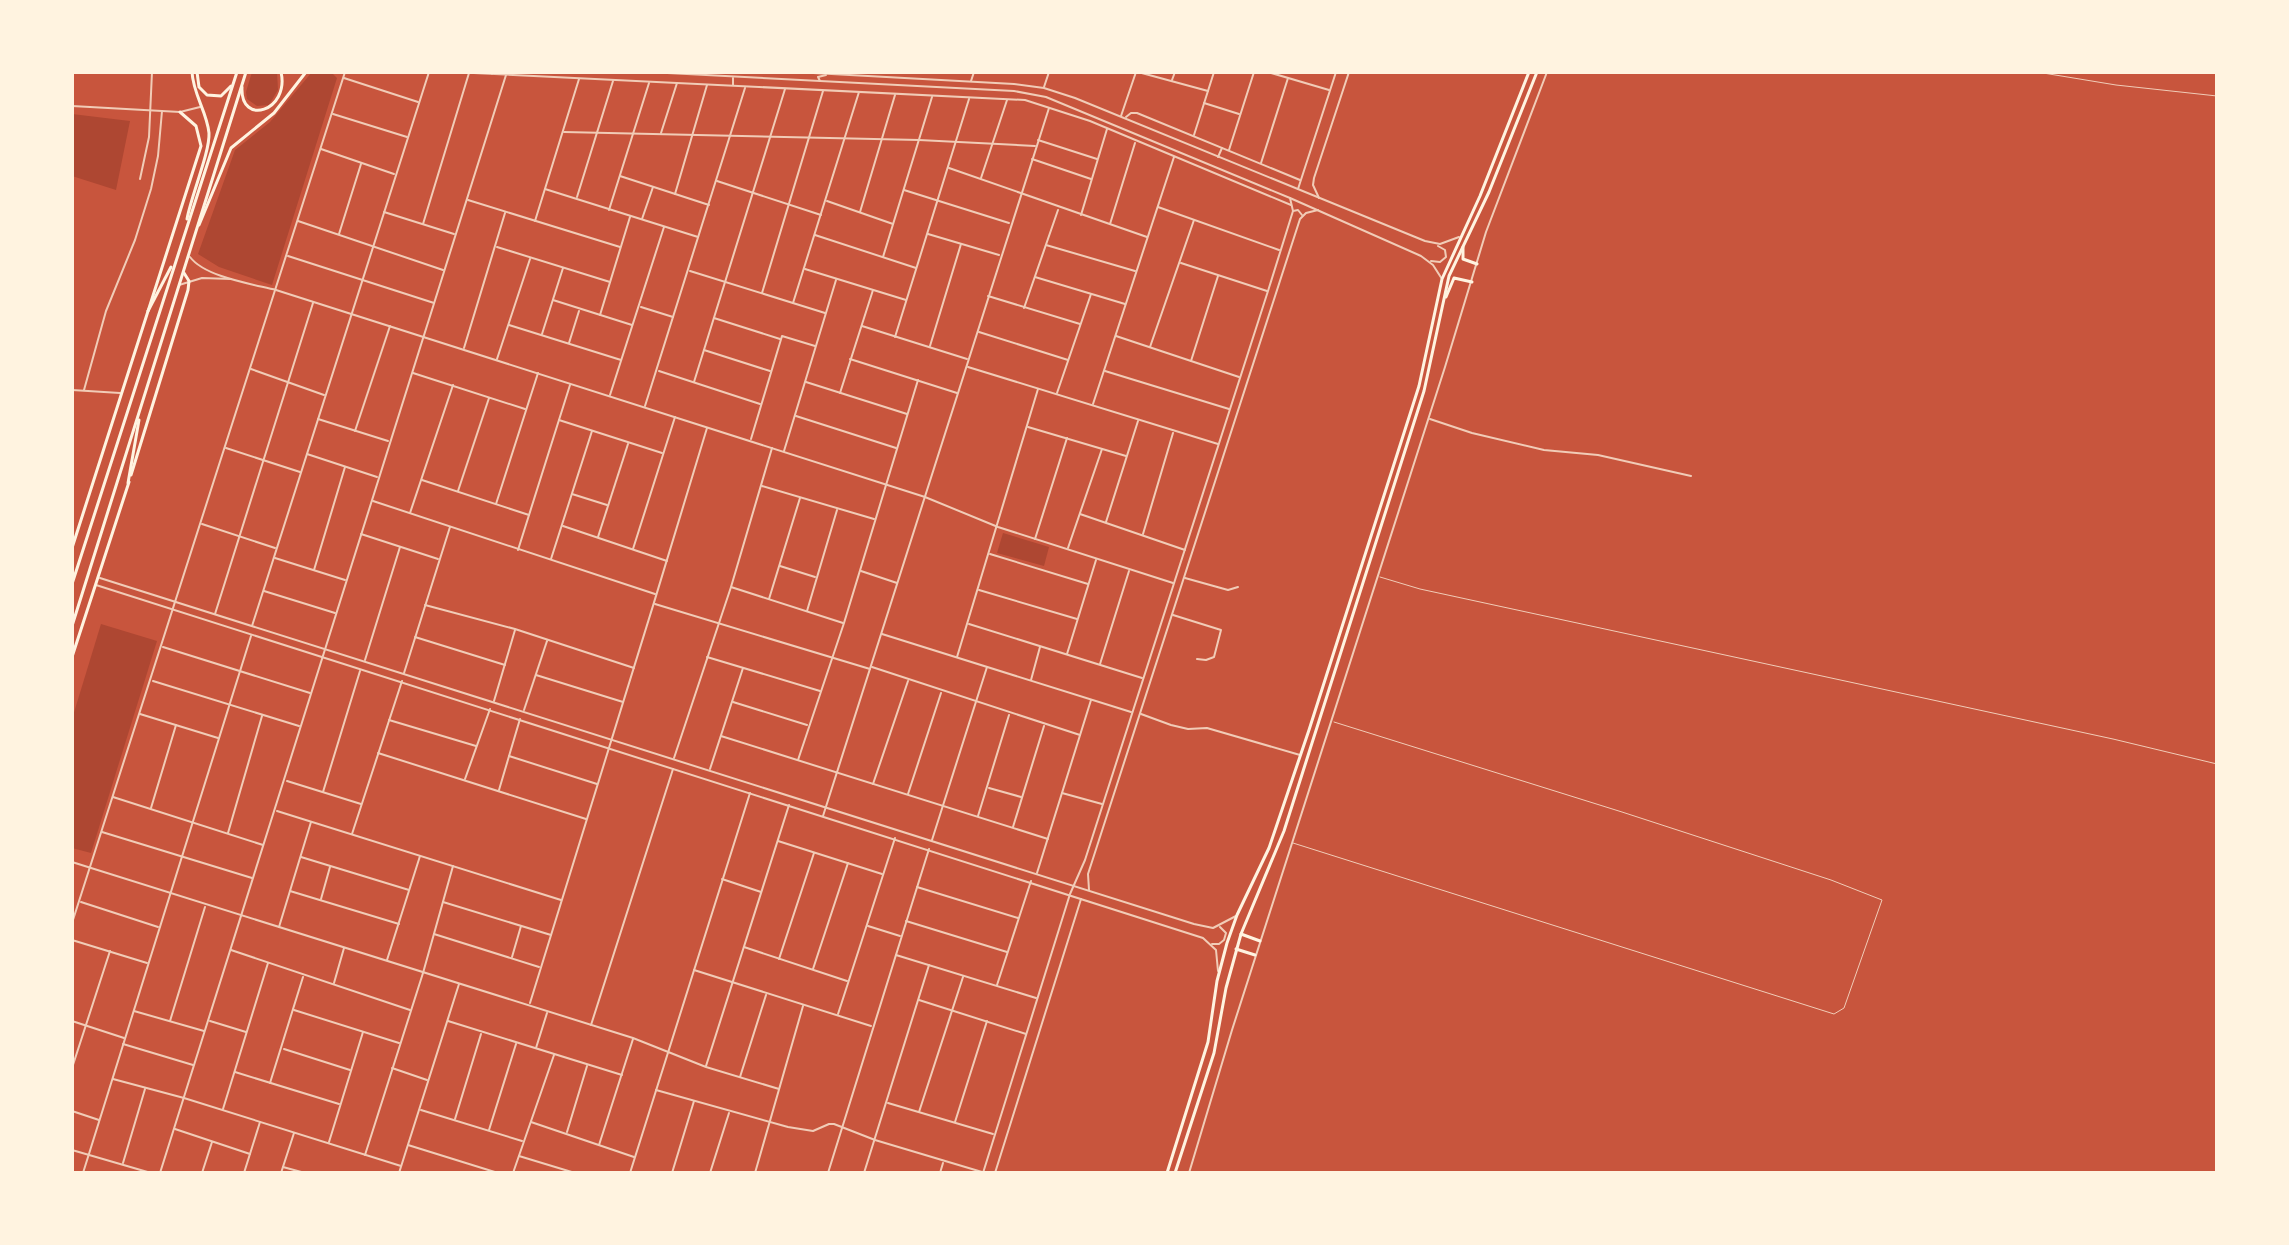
<svg xmlns="http://www.w3.org/2000/svg" width="2289" height="1245" font-family="'Source Serif 4',serif">
<style>
.green{fill:#ae4732}
.lines{fill:none;stroke-linecap:round;stroke-linejoin:round}
.service{stroke:#f1ccb7;stroke-width:1}
.minor{stroke:#f1ccb7;stroke-width:2}
.tertiary{stroke:#f1ccb7;stroke-width:2}
.secondary{stroke:#fff3e0;stroke-width:3}
.trunk{stroke:#fff3e0;stroke-width:3}
</style>
<rect width="100%" height="100%" fill="#c8553d"/>
<g class="green">
<polygon points="252,72 277,72 278,90 269,105 257,106 247,99 246,92"/>
<polygon points="312,72 331,72 337,78 272,285 219,267 198,254 235,150 270,122"/>
<polygon points="72,114 130,121 116,190 72,176"/>
<polygon points="1003,533 1049,547 1044,566 997,553"/>
<polygon points="101,624 157,641 91,853 72,848 72,719"/>
</g>
<g class="lines">
<g class="service">
<polyline points="2037,72 2116,85 2217,96"/>
<polyline points="1380,577 1420,589 2113,739 2217,764"/>
<polyline points="1293,843 1834,1014 1844,1008 1882,900 1831,880 1622,812 1334,722"/>
</g>
<g class="minor">
<polyline points="453,72 1025,100 1090,121 1291,205"/>
<polyline points="1138,72 1208,91"/>
<polyline points="1268,72 1329,90"/>
<polyline points="344,78 418,102"/>
<polyline points="1172,80 1175,72"/>
<polyline points="971,81 974,72"/>
<polyline points="1044,87 1049,72"/>
<polyline points="1204,103 1239,114"/>
<polyline points="72,106 180,112 200,107"/>
<polyline points="333,114 407,137"/>
<polyline points="1121,116 1136,72"/>
<polyline points="1126,117 1131,113 1137,113 1300,180"/>
<polyline points="564,132 919,140 1035,146"/>
<polyline points="661,133 677,83"/>
<polyline points="1194,135 1214,72"/>
<polyline points="1038,140 1097,159"/>
<polyline points="321,149 394,174"/>
<polyline points="1229,150 1254,72"/>
<polyline points="1032,159 1091,179"/>
<polyline points="1261,163 1288,78"/>
<polyline points="949,168 1147,237"/>
<polyline points="620,176 709,205"/>
<polyline points="981,178 1007,100"/>
<polyline points="140,179 149,137 152,72"/>
<polyline points="717,181 821,215"/>
<polyline points="545,189 698,237"/>
<polyline points="904,190 1009,223"/>
<polyline points="675,194 707,85"/>
<polyline points="577,197 613,81"/>
<polyline points="468,200 620,247"/>
<polyline points="827,201 893,224"/>
<polyline points="1158,207 1279,250"/>
<polyline points="609,210 649,83"/>
<polyline points="384,212 454,234"/>
<polyline points="860,212 895,95"/>
<polyline points="1081,215 1107,129"/>
<polyline points="642,219 653,187"/>
<polyline points="298,221 443,270"/>
<polyline points="535,221 579,79"/>
<polyline points="423,224 469,73"/>
<polyline points="1110,224 1135,143"/>
<polyline points="339,234 361,164"/>
<polyline points="928,234 999,255"/>
<polyline points="815,235 916,268"/>
<polyline points="1046,245 1135,271"/>
<polyline points="497,247 610,282"/>
<polyline points="288,256 434,303"/>
<path d="M190 257C205 277 252 284 276 290L925 497 998 527 1173 583"/>
<polyline points="883,257 932,97"/>
<polyline points="1181,263 1267,291"/>
<polyline points="805,269 906,300"/>
<polyline points="690,271 825,313"/>
<polyline points="1035,277 1125,304"/>
<polyline points="179,285 202,278 231,279"/>
<polyline points="762,293 823,91"/>
<polyline points="988,296 1080,324"/>
<polyline points="553,300 632,325"/>
<polyline points="793,303 859,92"/>
<polyline points="641,307 673,317"/>
<polyline points="1024,308 1058,210"/>
<polyline points="600,315 630,217"/>
<polyline points="714,318 780,339"/>
<polyline points="509,325 621,360"/>
<polyline points="862,326 967,359"/>
<polyline points="979,332 1068,360"/>
<polyline points="542,334 563,268"/>
<polyline points="1116,336 1239,377"/>
<polyline points="895,337 969,99"/>
<polyline points="569,343 579,311"/>
<polyline points="930,346 961,244"/>
<polyline points="1150,347 1194,220"/>
<polyline points="464,348 505,213"/>
<polyline points="704,350 770,371"/>
<polyline points="497,359 530,259"/>
<polyline points="850,359 957,393"/>
<polyline points="1191,361 1218,276"/>
<polyline points="968,367 1218,444"/>
<polyline points="251,369 324,395"/>
<polyline points="659,371 760,404"/>
<polyline points="1105,371 1229,409"/>
<polyline points="413,373 525,409"/>
<polyline points="694,382 785,89"/>
<polyline points="806,382 907,414"/>
<polyline points="72,390 120,393"/>
<polyline points="84,390 106,311 135,240 151,189 158,156 162,111"/>
<polyline points="840,393 873,290"/>
<polyline points="1057,393 1091,294"/>
<polyline points="610,395 664,227"/>
<polyline points="1093,404 1174,157"/>
<polyline points="645,406 745,88"/>
<polyline points="796,416 896,448"/>
<polyline points="318,419 388,441"/>
<polyline points="1430,419 1472,433 1544,450 1598,455 1691,476"/>
<polyline points="559,420 662,453"/>
<polyline points="1028,427 1126,456"/>
<polyline points="355,431 390,326"/>
<polyline points="751,439 782,336 815,346"/>
<polyline points="226,448 300,472"/>
<polyline points="784,451 836,280"/>
<polyline points="307,454 377,477"/>
<polyline points="422,480 529,515"/>
<polyline points="762,486 874,519"/>
<polyline points="458,491 489,398"/>
<polyline points="572,494 607,505"/>
<polyline points="373,501 655,594"/>
<polyline points="496,504 538,373"/>
<polyline points="410,513 453,385"/>
<polyline points="1080,514 1185,550"/>
<polyline points="1106,522 1138,421"/>
<polyline points="202,524 275,548"/>
<polyline points="563,526 667,561"/>
<polyline points="361,534 438,559"/>
<polyline points="1143,534 1173,433"/>
<polyline points="598,537 628,444"/>
<polyline points="1035,539 1067,438"/>
<polyline points="1068,548 1102,449"/>
<polyline points="633,549 675,417"/>
<polyline points="518,550 570,385"/>
<polyline points="990,554 1088,584"/>
<polyline points="275,558 345,580"/>
<polyline points="551,559 592,431"/>
<polyline points="780,566 815,577"/>
<polyline points="314,570 345,467"/>
<polyline points="861,571 897,583"/>
<polyline points="1185,578 1228,590 1238,587"/>
<polyline points="731,587 843,623"/>
<polyline points="979,590 1077,619"/>
<polyline points="264,591 335,613"/>
<polyline points="769,599 800,498"/>
<polyline points="655,604 870,669"/>
<polyline points="425,605 515,629 634,668"/>
<polyline points="807,611 837,510"/>
<polyline points="215,614 313,303"/>
<polyline points="1173,615 1221,630 1214,657 1206,660 1197,659"/>
<polyline points="969,624 1142,678"/>
<polyline points="252,626 429,72"/>
<polyline points="882,634 1131,712"/>
<polyline points="415,637 505,665"/>
<polyline points="163,647 310,693"/>
<polyline points="1067,654 1096,560"/>
<polyline points="707,657 820,691"/>
<polyline points="957,657 1038,389"/>
<polyline points="365,660 400,547"/>
<polyline points="1100,664 1129,571"/>
<polyline points="872,667 1080,735"/>
<polyline points="404,673 450,527"/>
<polyline points="536,675 623,702"/>
<polyline points="1031,680 1040,647"/>
<polyline points="153,681 299,726"/>
<polyline points="494,701 515,630"/>
<polyline points="733,702 807,725"/>
<polyline points="524,710 547,641"/>
<polyline points="140,714 218,738"/>
<polyline points="1141,714 1171,725 1188,729 1207,728 1300,755"/>
<polyline points="389,720 476,746"/>
<polyline points="721,736 1048,839"/>
<polyline points="378,753 586,819"/>
<polyline points="509,756 597,784"/>
<polyline points="674,758 731,587 772,448"/>
<polyline points="798,760 844,623 918,380"/>
<polyline points="710,769 743,668"/>
<polyline points="465,779 490,709"/>
<polyline points="287,781 361,804"/>
<polyline points="873,784 908,681"/>
<polyline points="989,788 1021,797"/>
<polyline points="499,790 520,719"/>
<polyline points="323,792 360,671"/>
<polyline points="1062,793 1102,804"/>
<polyline points="908,794 941,693"/>
<polyline points="113,797 263,845"/>
<polyline points="151,808 176,725"/>
<polyline points="277,811 561,900"/>
<polyline points="823,816 1049,108"/>
<polyline points="978,816 1009,715"/>
<polyline points="1013,827 1044,726"/>
<polyline points="102,832 252,878"/>
<polyline points="228,833 262,716"/>
<polyline points="352,834 402,681"/>
<polyline points="932,840 987,667"/>
<polyline points="778,841 882,874"/>
<polyline points="301,857 409,890"/>
<polyline points="72,862 633,1038 706,1067 779,1089"/>
<polyline points="1037,873 1091,700"/>
<polyline points="722,879 761,892"/>
<polyline points="917,887 1018,918"/>
<polyline points="290,891 399,924"/>
<polyline points="321,899 330,867"/>
<polyline points="81,902 158,927"/>
<polyline points="443,902 551,935"/>
<polyline points="906,921 1007,952"/>
<polyline points="72,923 345,72"/>
<polyline points="868,926 900,936"/>
<polyline points="279,927 311,822"/>
<polyline points="434,934 539,967"/>
<polyline points="72,940 147,963"/>
<polyline points="744,947 847,981"/>
<polyline points="231,950 410,1010"/>
<polyline points="896,955 1036,998"/>
<polyline points="512,957 521,926"/>
<polyline points="779,959 814,853"/>
<polyline points="387,960 420,856"/>
<polyline points="813,969 848,863"/>
<polyline points="694,970 871,1026"/>
<polyline points="334,983 344,948"/>
<polyline points="997,985 1031,881"/>
<polyline points="919,1000 1026,1034"/>
<path d="M530 1003C590 812 649 620 707 428"/>
<polyline points="294,1010 399,1043"/>
<polyline points="134,1011 204,1031"/>
<polyline points="838,1014 895,838"/>
<polyline points="72,1021 124,1038"/>
<polyline points="170,1021 205,907"/>
<polyline points="210,1021 246,1032"/>
<polyline points="448,1021 622,1075"/>
<polyline points="591,1025 673,769"/>
<polyline points="123,1044 193,1065"/>
<polyline points="536,1048 547,1013"/>
<polyline points="284,1049 350,1070"/>
<polyline points="706,1066 789,805"/>
<polyline points="72,1068 110,951"/>
<polyline points="392,1068 427,1080"/>
<polyline points="235,1072 339,1104"/>
<polyline points="740,1077 766,995"/>
<polyline points="113,1079 184,1098 401,1166"/>
<polyline points="270,1083 303,977"/>
<polyline points="656,1090 788,1127 813,1131 829,1124 834,1124 875,1140 982,1172"/>
<polyline points="888,1103 993,1134"/>
<polyline points="223,1109 268,963"/>
<polyline points="421,1110 522,1141"/>
<polyline points="72,1111 99,1120"/>
<polyline points="919,1112 963,977"/>
<polyline points="455,1119 481,1034"/>
<polyline points="531,1122 634,1157"/>
<polyline points="955,1122 987,1021"/>
<polyline points="175,1129 250,1154"/>
<polyline points="489,1130 516,1044"/>
<polyline points="567,1132 587,1066"/>
<polyline points="329,1142 363,1032"/>
<polyline points="408,1145 498,1173"/>
<polyline points="599,1145 633,1039"/>
<polyline points="72,1150 151,1173"/>
<polyline points="365,1155 423,973 453,866"/>
<polyline points="519,1156 575,1173"/>
<polyline points="123,1163 145,1089"/>
<polyline points="283,1167 305,1173"/>
<polyline points="83,1173 251,636"/>
<polyline points="160,1173 506,75"/>
<polyline points="202,1173 212,1142"/>
<polyline points="244,1173 260,1122"/>
<polyline points="281,1173 294,1133"/>
<polyline points="399,1173 459,984"/>
<polyline points="513,1173 554,1055"/>
<polyline points="630,1173 750,793"/>
<polyline points="672,1173 694,1101"/>
<polyline points="710,1173 729,1113"/>
<polyline points="755,1173 803,1006"/>
<polyline points="828,1173 929,849"/>
<polyline points="864,1173 929,965"/>
<polyline points="940,1173 943,1163"/>
<polyline points="1189,1173 1232,1030 1445,367 1486,232 1547,72"/>
</g>
<g class="tertiary">
<polyline points="648,72 1014,91 1046,97 1290,198 1421,256 1433,265 1442,279"/>
<polyline points="795,72 1014,84 1044,88 1075,98 1425,241 1440,244 1459,237"/>
<polyline points="492,74 493,72"/>
<polyline points="820,81 818,77 826,75"/>
<polyline points="733,85 733,78"/>
<polyline points="1218,157 1222,148"/>
<polyline points="1298,189 1336,72"/>
<polyline points="1319,198 1313,185 1314,178 1349,72"/>
<polyline points="1293,211 1298,210 1302,215"/>
<polyline points="1431,261 1440,262 1446,257 1445,250 1438,246"/>
<polyline points="100,578 1194,924 1213,928 1236,916"/>
<polyline points="96,585 1203,938 1216,950 1218,971"/>
<polyline points="1089,890 1088,874 1300,219 1306,213 1318,210"/>
<polyline points="1212,944 1219,944 1224,940 1226,933 1220,927"/>
<polyline points="983,1173 1070,894 1085,860 1268,291 1293,211 1290,198"/>
<polyline points="995,1173 1081,899"/>
</g>
<g class="secondary">
<polyline points="1463,247 1463,259 1477,264"/>
<polyline points="1446,297 1454,278 1472,282"/>
<polyline points="131,475 188,290 189,281 184,273"/>
<polyline points="72,548 201,146 196,126 180,112"/>
<polyline points="72,657 129,482"/>
<polyline points="1241,934 1260,941"/>
<polyline points="1236,949 1255,955"/>
<polyline points="1167,1173 1208,1042 1217,981 1227,943 1237,915 1269,848 1309,730 1419,386 1442,279 1480,196 1529,72"/>
<polyline points="1175,1173 1214,1053 1226,988 1241,934 1284,831 1424,391 1449,276 1489,192 1537,72"/>
</g>
<g class="trunk">
<polyline points="197,72 199,87 207,95 221,96 231,86"/>
<path d="M242 87C240 127 290 111 281 72"/>
<path d="M187 219C191 196 210 152 209 133 207 112 193 94 192 72"/>
<polyline points="199,225 231,148 274,113 306,72"/>
<polyline points="148,311 171,267"/>
<polyline points="128,483 139,420"/>
<polyline points="72,584 237,72"/>
<polyline points="72,626 246,72"/>
</g>
</g>
<rect width="2289" height="1245" fill="none" stroke="#fff3e0" stroke-width="148"/>
</svg>
